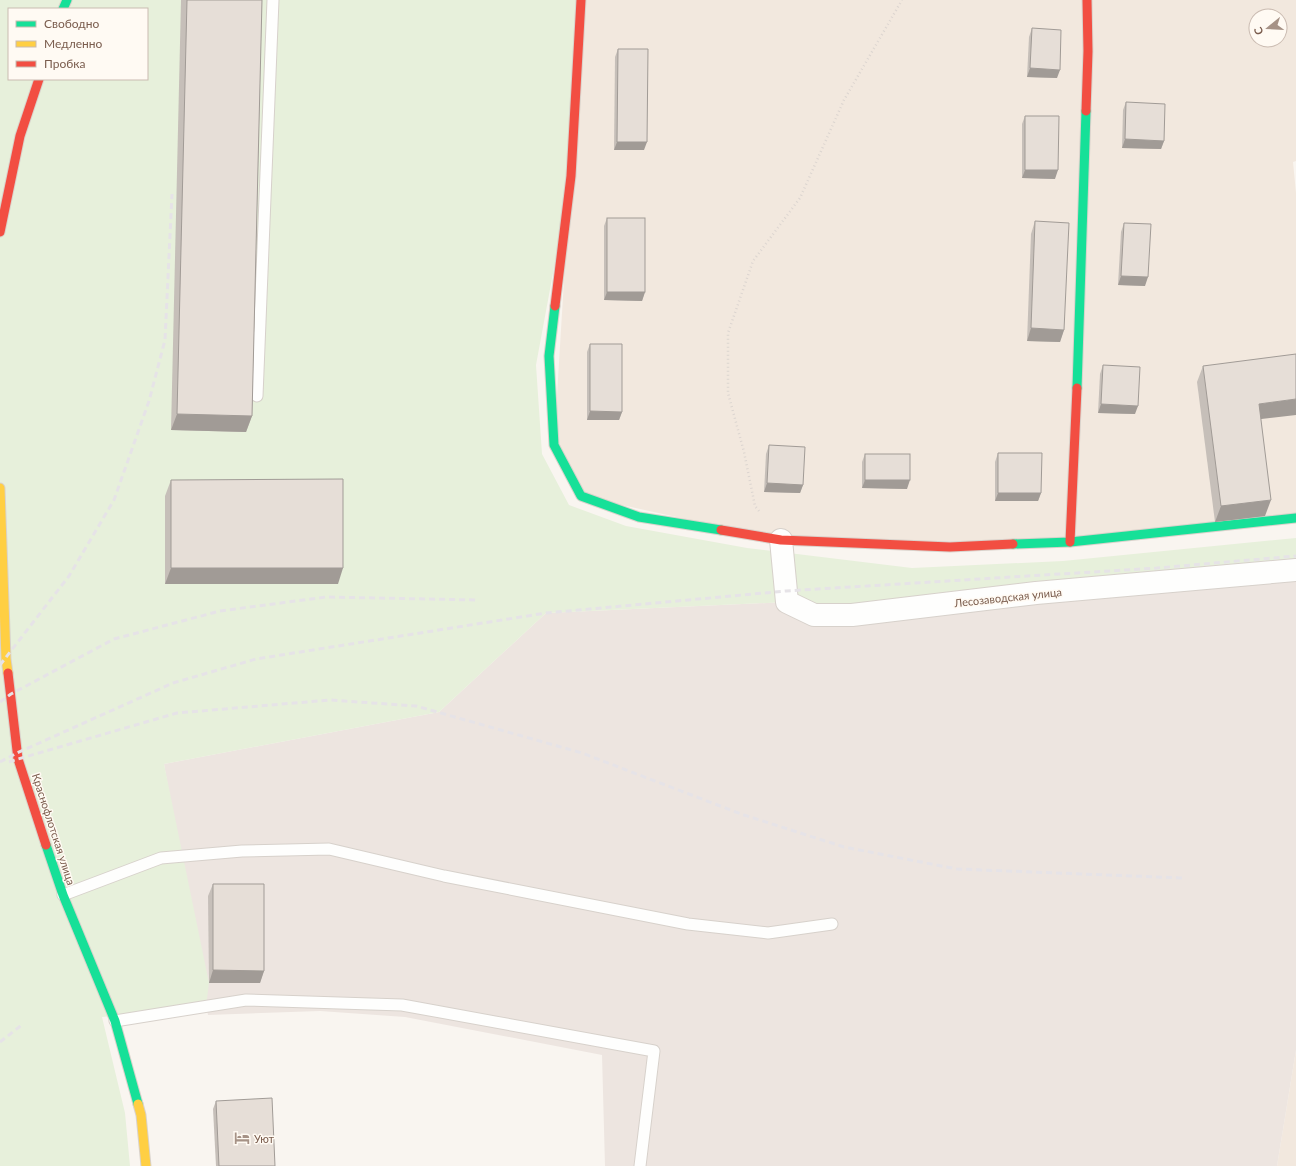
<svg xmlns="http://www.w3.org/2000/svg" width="1296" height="1166" font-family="Lato,sans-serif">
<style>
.residential{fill:#f2e8de;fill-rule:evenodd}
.industrial{fill:#ede5e0}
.green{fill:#e7f0db;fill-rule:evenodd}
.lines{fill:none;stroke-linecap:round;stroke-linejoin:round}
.lane-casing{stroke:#d7d1cb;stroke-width:13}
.street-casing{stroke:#d7d1cb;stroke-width:24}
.fast-casing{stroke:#d9d2cb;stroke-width:11}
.slow-casing{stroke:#d9d2cb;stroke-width:11}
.jam-casing{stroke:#d9d2cb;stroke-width:11}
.path{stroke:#dcd5d0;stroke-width:2.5;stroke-dasharray:1 3;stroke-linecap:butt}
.lane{stroke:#fefefd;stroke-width:11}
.street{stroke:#fefefd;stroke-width:22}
.fast{stroke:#16e098;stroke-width:9}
.slow{stroke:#ffcf43;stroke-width:9}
.jam{stroke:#f24e42;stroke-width:9}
.rail{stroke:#e6e3e7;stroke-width:3;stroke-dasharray:6 4;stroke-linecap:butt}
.wall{fill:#c6bfb9}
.shaded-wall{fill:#a19b96}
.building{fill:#e6ded7;stroke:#a19b96}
.labels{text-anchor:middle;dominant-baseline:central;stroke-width:3;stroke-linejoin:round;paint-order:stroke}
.street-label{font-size:11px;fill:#7a5c4d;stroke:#fffaf3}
.poi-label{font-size:11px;fill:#7a5c4d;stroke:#fffaf3;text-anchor:start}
</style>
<rect width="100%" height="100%" fill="#f9f5f0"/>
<g class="residential">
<path d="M581 0H1296V161L1293 162 1296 193V513L1070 542 781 540 581 496 554 445ZM1256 16H1280V40H1256Z"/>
<polygon points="1296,1050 1296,1166 1277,1166"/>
</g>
<polygon class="industrial" points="1296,570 1296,1050 1277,1166 605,1166 602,1055 405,1017 320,1011 208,1015 164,764 439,712 546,613 787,602"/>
<path class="green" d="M0 0H581L571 176 536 365 542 454 569 505 626 526 747 548 912 568 1063 561 1296 538V570L856 615 787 602 546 613 439 712 164 764 209 983 206 1007 102 1017 125 1113 130 1166H0ZM9 9H147V79H9Z"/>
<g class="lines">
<g class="lane-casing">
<g id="lane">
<polyline points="257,396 273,0"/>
<polyline points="63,895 161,858 242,851 329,849 444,876 688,924 768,933 832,924"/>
<polyline points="115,1021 246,1000 402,1005 654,1051 640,1166"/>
</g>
</g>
<g class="street-casing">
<polyline id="street" points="781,540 787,602 814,615 852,615 1036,593 1296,570"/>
</g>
<g class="fast-casing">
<g id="fast">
<polyline points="63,9 67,0"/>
<polyline points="555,306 549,356 554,445 581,496 639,517 721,530"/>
<polyline points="1077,388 1086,111"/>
<polyline points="1013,544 1070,542 1296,518"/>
<polyline points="46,845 63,895 115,1021 138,1104"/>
</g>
</g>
<g class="slow-casing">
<g id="slow">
<polyline points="0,488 6,659 8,673"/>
<polyline points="138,1104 141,1115 146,1166"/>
</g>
</g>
<g class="jam-casing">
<g id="jam">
<polyline points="1086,111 1088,51 1087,0"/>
<polyline points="0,232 20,136 39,79"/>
<polyline points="555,306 571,176 581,0"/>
<polyline points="721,530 781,540 950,547 1013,544"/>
<polyline points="1070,542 1077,388"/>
<polyline points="8,673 18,759 46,845"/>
</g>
</g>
<polyline class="path" points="759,511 755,506 744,452 728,393 728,333 753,261 800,198 844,100 902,0"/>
<use href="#lane" class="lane"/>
<use href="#street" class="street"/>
<use href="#fast" class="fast"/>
<use href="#slow" class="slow"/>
<use href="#jam" class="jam"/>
<g class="rail">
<polyline points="0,665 69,576 114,500 149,401 165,340 172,194"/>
<polyline points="0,702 11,694 114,639 220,611 326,597 477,600"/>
<polyline points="0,762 17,753 173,683 256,659 546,613 786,591 1157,568 1296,556"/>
<polyline points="9,762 18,759 177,713 330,700 416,706 582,753 741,814 844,847 957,869 1183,878"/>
<polyline points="0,1042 23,1024"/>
</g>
</g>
<g class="wall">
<polygon points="181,0 262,0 252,416 246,432 171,430"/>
<polygon points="1032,28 1057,78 1027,77 1029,37"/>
<polygon points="618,49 644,150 614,150 615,57"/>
<polygon points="1126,102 1164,141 1161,149 1122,148 1123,110"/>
<polygon points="1025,116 1055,179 1022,178 1022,124"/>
<polygon points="607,218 645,292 642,301 604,300 604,226"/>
<polygon points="1035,221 1064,330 1060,342 1027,341 1031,234"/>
<polygon points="1124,223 1145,286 1118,285 1121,232"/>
<polygon points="590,344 622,412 619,420 587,420 587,352"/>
<polygon points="1103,365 1135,414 1098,413 1100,374"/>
<polygon points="1203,366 1261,419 1265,516 1215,522 1197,382"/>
<polygon points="769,445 803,485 800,493 764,492 766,454"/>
<polygon points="998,453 1041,493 1038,501 995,501 995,462"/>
<polygon points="865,454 907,489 862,488 862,462"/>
<polygon points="171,480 338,584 165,584 165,496"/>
<polygon points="213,884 264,971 260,983 209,983 208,896"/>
<polygon points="216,1101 275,1166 216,1166 213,1109"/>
</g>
<g class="shaded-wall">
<polygon points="1030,68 1060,70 1057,78 1027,77"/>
<polygon points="1125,139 1164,141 1161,149 1122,148"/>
<polygon points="617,142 647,142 644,150 614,150"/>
<polygon points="1025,170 1058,170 1055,179 1022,178"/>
<polygon points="1121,276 1148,277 1145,286 1118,285"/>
<polygon points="607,292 645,292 642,301 604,300"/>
<polygon points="1031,328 1064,330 1060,342 1027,341"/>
<polygon points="1296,399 1296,415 1253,420 1259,404"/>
<polygon points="1101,404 1138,406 1135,414 1098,413"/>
<polygon points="590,411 622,412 619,420 587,420"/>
<polygon points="177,414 252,416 246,432 171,430"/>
<polygon points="865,480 910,480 907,489 862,488"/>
<polygon points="767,483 803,485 800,493 764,492"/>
<polygon points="998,493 1041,493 1038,501 995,501"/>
<polygon points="1271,500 1265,516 1215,522 1221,506"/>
<polygon points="171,568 343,568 338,584 165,584"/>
<polygon points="213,970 264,971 260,983 209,983"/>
</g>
<g class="building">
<polygon points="187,0 262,0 252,416 177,414"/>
<polygon points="1032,28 1061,30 1060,70 1030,68"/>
<polygon points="618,49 648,49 647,142 617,142"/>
<polygon points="1126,102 1165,104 1164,141 1125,139"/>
<polygon points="1025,116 1059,116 1058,170 1025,170"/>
<rect x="607" y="218" width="38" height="74"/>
<polygon points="1035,221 1069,223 1064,330 1031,328"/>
<polygon points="1124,223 1151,224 1148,277 1121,276"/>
<polygon points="590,344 622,344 622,412 590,411"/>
<polygon points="1296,354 1296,399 1259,404 1271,500 1221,506 1203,366"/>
<polygon points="1103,365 1140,367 1138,406 1101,404"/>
<polygon points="769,445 805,447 803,485 767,483"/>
<polygon points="998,453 1042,453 1041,493 998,493"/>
<rect x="865" y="454" width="45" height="26"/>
<polygon points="343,479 343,568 171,568 171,480"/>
<polygon points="213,884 264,884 264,971 213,970"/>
<polygon points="272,1098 275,1166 219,1166 216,1101"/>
</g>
<defs>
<g id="hotel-bare" transform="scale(1.2)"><path d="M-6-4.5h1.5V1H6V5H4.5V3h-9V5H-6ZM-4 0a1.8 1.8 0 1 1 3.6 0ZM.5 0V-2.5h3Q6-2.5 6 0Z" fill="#a69286" stroke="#fffaf3" stroke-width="2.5" paint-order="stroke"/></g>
</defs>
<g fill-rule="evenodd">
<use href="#hotel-bare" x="242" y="1138"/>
</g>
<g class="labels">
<g class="street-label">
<text transform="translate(1008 597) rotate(-6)">Лесозаводская улица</text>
<text transform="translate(54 829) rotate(72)">Краснофлотская улица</text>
</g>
<g class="poi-label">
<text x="254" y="1138">Уют</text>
</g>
</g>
<rect x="8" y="8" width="140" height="72" fill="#fffaf3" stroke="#cabbb1"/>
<rect x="16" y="21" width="20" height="6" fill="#16e098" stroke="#cabbb1"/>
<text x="44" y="28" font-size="12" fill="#7a5c4d">Свободно</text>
<rect x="16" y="41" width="20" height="6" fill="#ffcf43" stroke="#cabbb1"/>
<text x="44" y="48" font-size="12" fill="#7a5c4d">Медленно</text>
<rect x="16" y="61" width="20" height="6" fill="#f24e42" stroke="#cabbb1"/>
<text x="44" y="68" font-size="12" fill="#7a5c4d">Пробка</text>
<g transform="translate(1268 28) rotate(252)"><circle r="19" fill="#fffaf3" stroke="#cabbb1"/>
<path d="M0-3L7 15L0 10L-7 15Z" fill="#a69286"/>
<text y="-6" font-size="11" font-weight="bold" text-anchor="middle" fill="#7a5c4d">С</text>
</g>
</svg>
